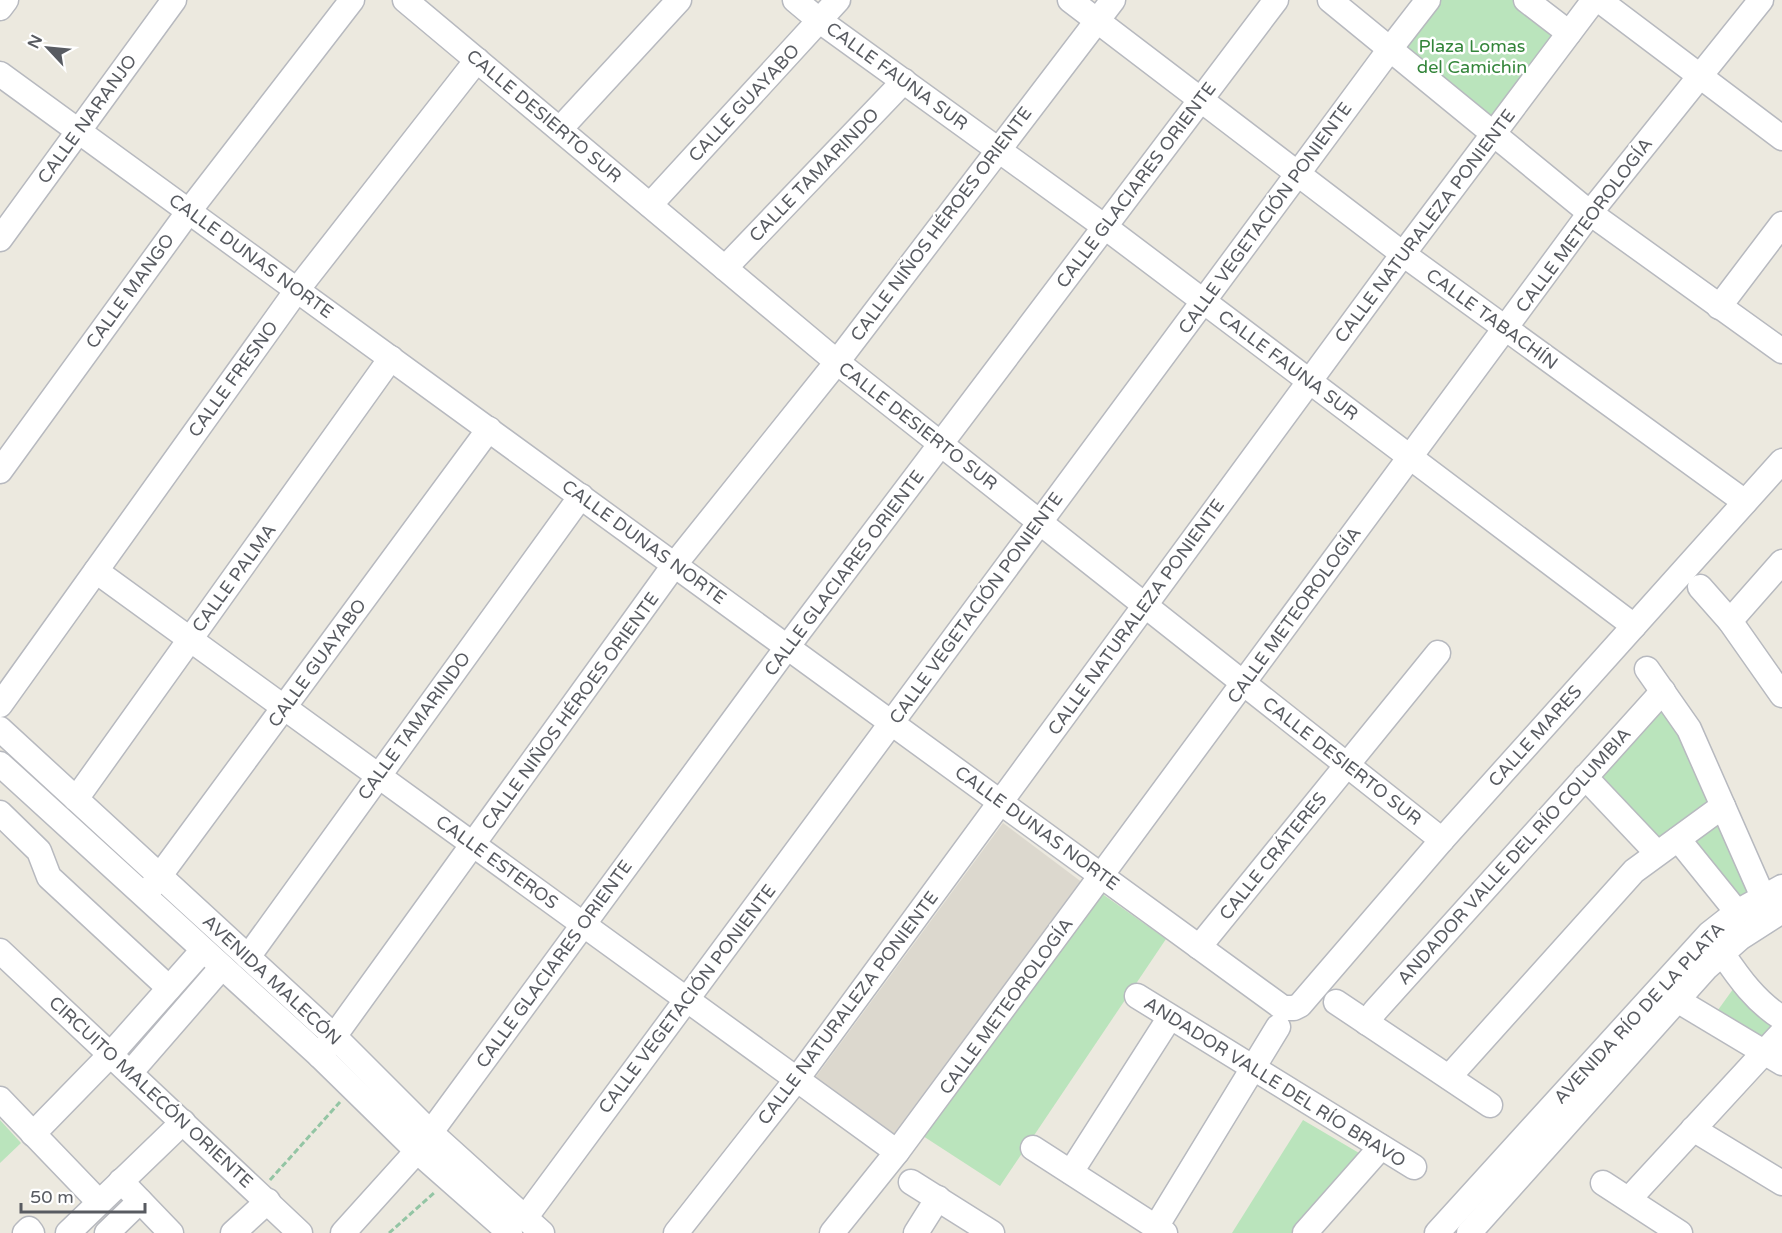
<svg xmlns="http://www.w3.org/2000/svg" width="1782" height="1233" font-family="'Varela Round',sans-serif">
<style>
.education{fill:#dcd8ce}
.green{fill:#bae4bc}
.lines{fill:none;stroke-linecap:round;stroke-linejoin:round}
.minor-casing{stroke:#b7b9bf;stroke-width:27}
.path{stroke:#93c5a4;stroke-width:3;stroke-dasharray:6 3;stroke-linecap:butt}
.minor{stroke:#fff;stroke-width:24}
.labels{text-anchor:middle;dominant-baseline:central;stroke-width:5;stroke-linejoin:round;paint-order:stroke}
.park-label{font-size:18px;fill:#33853a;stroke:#fff}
.street-label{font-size:18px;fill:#585b61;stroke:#fff}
</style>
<rect width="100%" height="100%" fill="#ece9df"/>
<polygon class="education" points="1003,823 1083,883 896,1137 815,1078"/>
<g class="green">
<polygon points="1433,0 1515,0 1560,35 1482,137 1385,61"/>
<polygon points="1663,705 1715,803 1658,843 1595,781"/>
<polygon points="1721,816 1755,893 1738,903 1687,840"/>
<polygon points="1101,893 1166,939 1000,1186 923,1136"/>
<polygon points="1736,985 1782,1033 1782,1048 1718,1010"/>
<polygon points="0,1120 21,1143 0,1163"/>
<polygon points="1303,1120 1359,1153 1292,1233 1232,1233"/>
</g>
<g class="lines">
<g class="minor-casing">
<g id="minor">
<polyline points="405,0 837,362 1442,840"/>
<polyline points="795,0 820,21 1105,227 1634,626"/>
<polyline points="1070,0 1403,254 1745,502"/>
<polyline points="1330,0 1590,213 1782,351"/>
<polyline points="1526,0 1569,33"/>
<polyline points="1599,0 1782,138"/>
<polyline points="0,8 6,0"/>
<polyline points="0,74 1283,1008 1294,1008 1300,1005 1442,840 1782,461"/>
<polyline points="560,129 679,0"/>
<polyline points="650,205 838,0"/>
<polyline points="0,239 174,0"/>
<polyline points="725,268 904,81"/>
<polyline points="1719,307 1782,224"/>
<polyline points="0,471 189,211 352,0"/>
<polyline points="96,571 897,1152"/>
<polyline points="1700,587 1730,621 1782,695"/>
<polyline points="1730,621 1782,562"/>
<polyline points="1647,669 1689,729 1763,897"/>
<polyline points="0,705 297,290 477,60"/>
<polyline points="0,729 335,1037 430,1132 542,1233"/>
<polyline points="0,764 320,1056 417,1151 510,1233"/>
<polyline points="1585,777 1657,853"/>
<polyline points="76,799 391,358"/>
<polyline points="0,813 39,851 49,877 169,988"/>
<polyline points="1678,839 1737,912"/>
<polyline points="150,889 489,429"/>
<polyline points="1199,947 1438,653"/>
<polyline points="0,951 300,1233"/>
<path d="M1722 953C1739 978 1756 1002 1782 1018"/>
<polyline points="248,957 581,496"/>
<polyline points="1137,996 1414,1167"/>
<polyline points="1677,1000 1782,1063"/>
<polyline points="1336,1002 1490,1105"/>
<polyline points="1367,1023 1375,1011 1663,691"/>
<polyline points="320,1056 675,564 837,362 1113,0"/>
<polyline points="130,1073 222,967"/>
<polyline points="1449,1077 1634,871 1723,806"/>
<polyline points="0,1099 99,1202"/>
<polyline points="1693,1129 1782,1183"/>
<polyline points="33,1134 111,1054 203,950"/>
<polyline points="1033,1148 1165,1233"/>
<polyline points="1071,1172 1170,1017"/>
<polyline points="121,1181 171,1233"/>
<polyline points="911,1182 992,1233"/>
<polyline points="1603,1183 1680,1233"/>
<polyline points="1629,1199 1782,1033"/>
<polyline points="525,1218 1390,49 1428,0"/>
<polyline points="1156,1227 1278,1027"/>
<polyline points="25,1233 29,1229 32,1233"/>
<polyline points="68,1233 183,1122"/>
<polyline points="107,1233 140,1201"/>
<polyline points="233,1233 268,1201"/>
<polyline points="343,1233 417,1151 788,646 1276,0"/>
<polyline points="676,1233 797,1079 1403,254 1594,0"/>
<polyline points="832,1233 897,1152 1590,213 1761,0"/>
<polyline points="916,1233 938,1198"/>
<polyline points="1305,1233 1381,1147"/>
<polyline points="1437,1233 1709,934 1737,912 1782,887"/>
<polyline points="1469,1233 1706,968 1740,938 1782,911"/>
</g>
</g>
<g class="path">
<polyline points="270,1180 340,1102"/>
<polyline points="389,1233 435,1192"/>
</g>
<use href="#minor" class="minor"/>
</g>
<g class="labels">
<g class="park-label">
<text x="1472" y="46">Plaza Lomas<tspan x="1472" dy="21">del Camichin</tspan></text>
</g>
<g class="street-label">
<text transform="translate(897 76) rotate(36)">CALLE FAUNA SUR</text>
<text transform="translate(744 103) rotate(-47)">CALLE GUAYABO</text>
<text transform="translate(544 116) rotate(40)">CALLE DESIERTO SUR</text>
<text transform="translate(87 119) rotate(-54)">CALLE NARANJO</text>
<text transform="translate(814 175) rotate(-46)">CALLE TAMARINDO</text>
<text transform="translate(1136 185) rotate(-53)">CALLE GLACIARES ORIENTE</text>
<text transform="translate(1265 218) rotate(-54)">CALLE VEGETACIÓN PONIENTE</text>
<text transform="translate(941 224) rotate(-53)">CALLE NIÑOS HÉROES ORIENTE</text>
<text transform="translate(1584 225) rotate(-53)">CALLE METEOROLOGÍA</text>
<text transform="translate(1425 226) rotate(-53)">CALLE NATURALEZA PONIENTE</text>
<text transform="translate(251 256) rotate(36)">CALLE DUNAS NORTE</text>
<text transform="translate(130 291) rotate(-54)">CALLE MANGO</text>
<text transform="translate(1492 319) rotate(36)">CALLE TABACHÍN</text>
<text transform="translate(1288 365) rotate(37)">CALLE FAUNA SUR</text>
<text transform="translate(233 379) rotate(-54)">CALLE FRESNO</text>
<text transform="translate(918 426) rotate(38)">CALLE DESIERTO SUR</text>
<text transform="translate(644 542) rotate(36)">CALLE DUNAS NORTE</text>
<text transform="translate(844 573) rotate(-53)">CALLE GLACIARES ORIENTE</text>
<text transform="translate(234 578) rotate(-54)">CALLE PALMA</text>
<text transform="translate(976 608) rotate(-54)">CALLE VEGETACIÓN PONIENTE</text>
<text transform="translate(1294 615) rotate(-54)">CALLE METEOROLOGÍA</text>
<text transform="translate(1136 617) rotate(-54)">CALLE NATURALEZA PONIENTE</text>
<text transform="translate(317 663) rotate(-54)">CALLE GUAYABO</text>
<text transform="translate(570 711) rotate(-54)">CALLE NIÑOS HÉROES ORIENTE</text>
<text transform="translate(414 726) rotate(-54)">CALLE TAMARINDO</text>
<text transform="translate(1535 736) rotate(-48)">CALLE MARES</text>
<text transform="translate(1342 761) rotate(38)">CALLE DESIERTO SUR</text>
<text transform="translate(1037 828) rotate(36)">CALLE DUNAS NORTE</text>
<text transform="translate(1273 856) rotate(-51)">CALLE CRÁTERES</text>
<text transform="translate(1514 856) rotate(-48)">ANDADOR VALLE DEL RÍO COLUMBIA</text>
<text transform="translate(497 862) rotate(36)">CALLE ESTEROS</text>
<text transform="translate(554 964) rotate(-54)">CALLE GLACIARES ORIENTE</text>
<text transform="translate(272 980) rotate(43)">AVENIDA MALECÓN</text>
<text transform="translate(687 999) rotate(-53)">CALLE VEGETACIÓN PONIENTE</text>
<text transform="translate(1006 1006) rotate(-54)">CALLE METEOROLOGÍA</text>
<text transform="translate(848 1008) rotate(-53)">CALLE NATURALEZA PONIENTE</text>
<text transform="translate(1639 1013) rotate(-47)">AVENIDA RÍO DE LA PLATA</text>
<text transform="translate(1275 1082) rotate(32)">ANDADOR VALLE DEL RÍO BRAVO</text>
<text transform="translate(151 1092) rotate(43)">CIRCUITO MALECÓN ORIENTE</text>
</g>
</g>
<g transform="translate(48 48) rotate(296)" stroke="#ffffff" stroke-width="4.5" paint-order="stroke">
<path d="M0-4.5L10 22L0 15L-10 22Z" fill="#585b61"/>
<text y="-9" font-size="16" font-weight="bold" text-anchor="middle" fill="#585b61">N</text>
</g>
<path d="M21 1203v9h124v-9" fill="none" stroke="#585b61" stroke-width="3"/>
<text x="30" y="1203" font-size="18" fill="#585b61" stroke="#ffffff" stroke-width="4.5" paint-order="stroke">50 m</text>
</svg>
